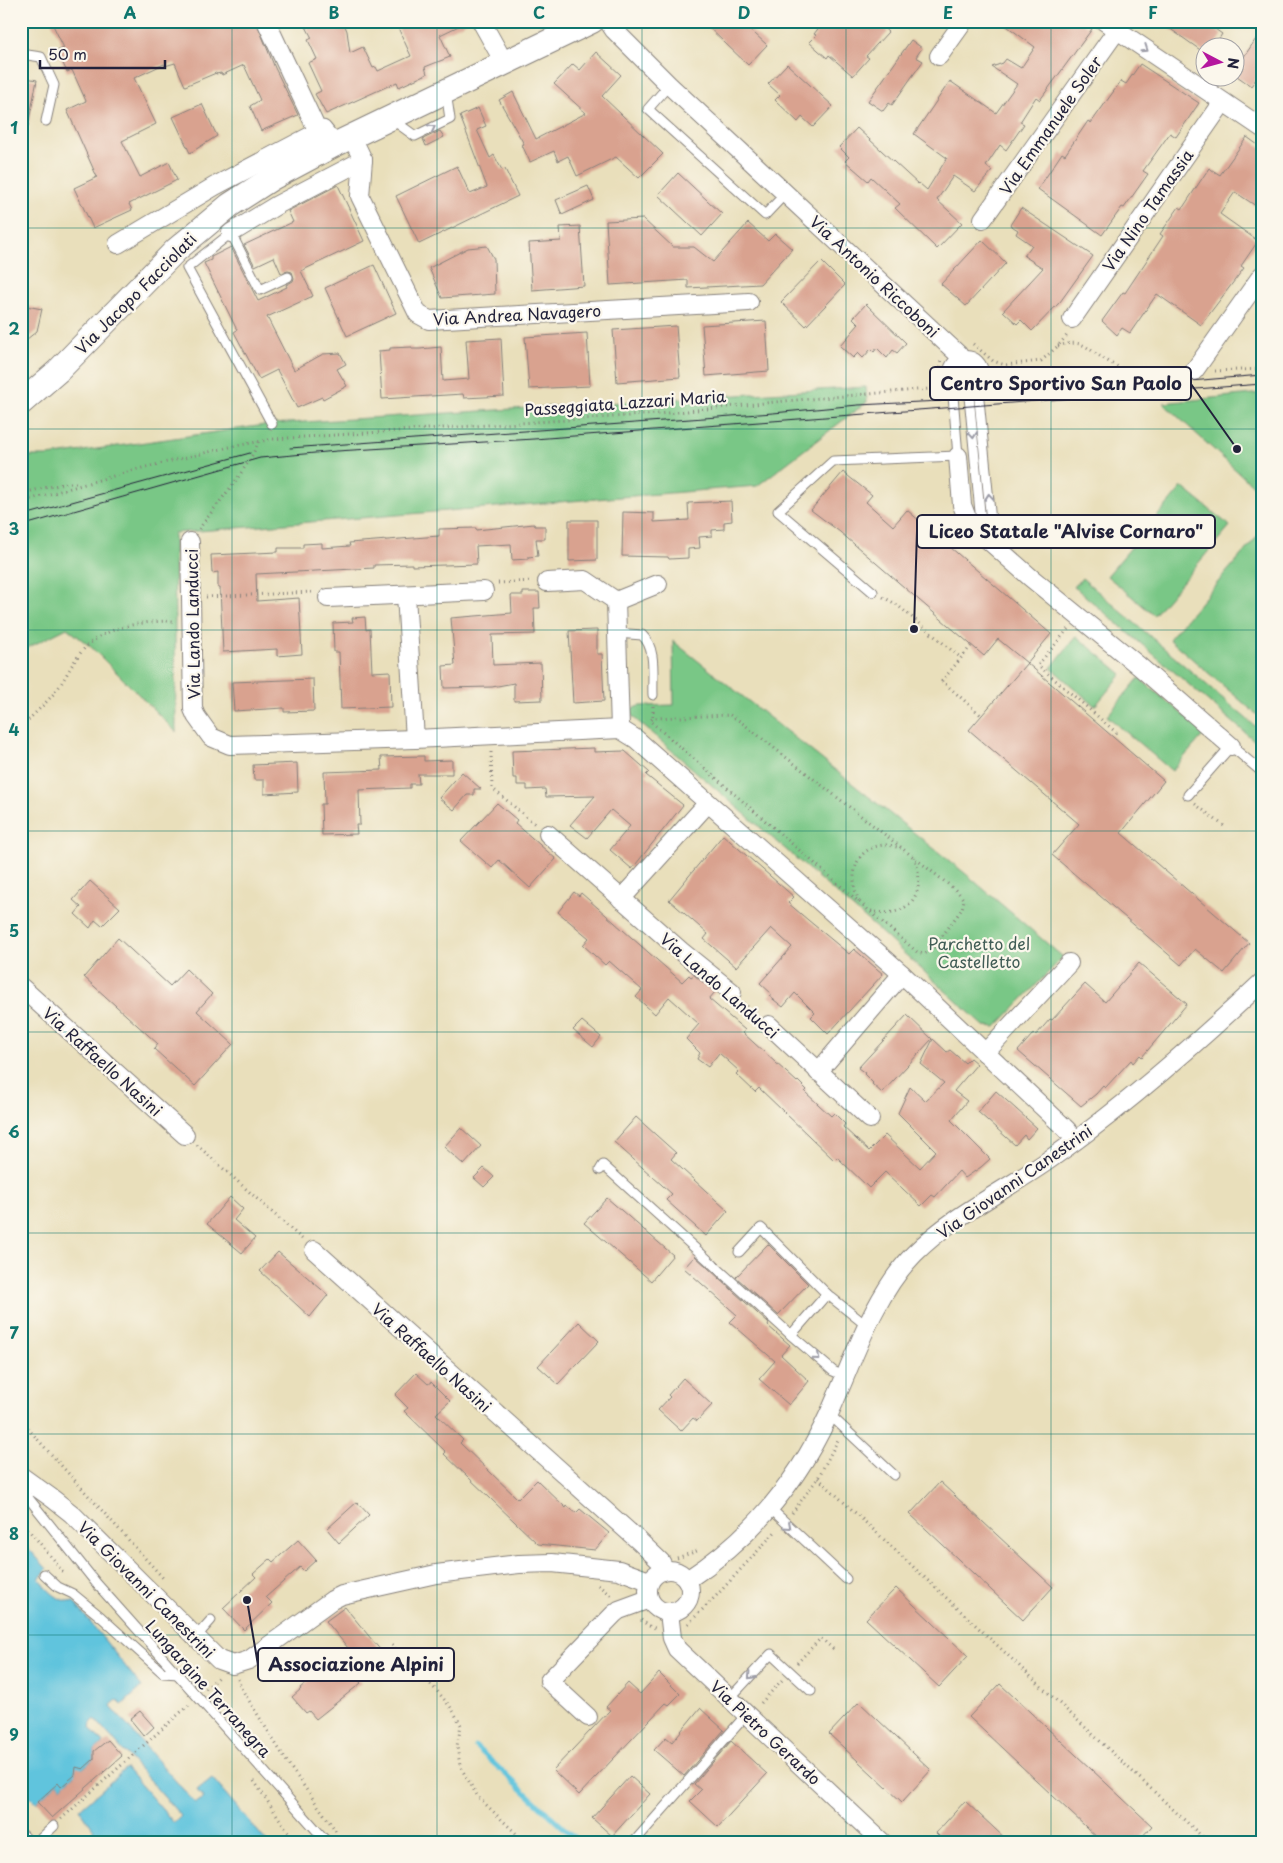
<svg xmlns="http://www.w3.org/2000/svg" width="1283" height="1863" font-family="'Playpen Sans',sans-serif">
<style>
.park{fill:#79c786;stroke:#4e7460}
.water{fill:#60c4dd;stroke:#41738c}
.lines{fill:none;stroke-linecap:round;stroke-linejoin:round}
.stream{stroke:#60c4dd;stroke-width:5}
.building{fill:#d9a28f}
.lane-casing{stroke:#86807b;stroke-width:11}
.street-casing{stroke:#86807b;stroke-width:20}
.secondary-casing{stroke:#86807b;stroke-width:26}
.path{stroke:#86807b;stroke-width:3;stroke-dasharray:1 4;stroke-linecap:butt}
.lane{stroke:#fff;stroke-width:9}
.street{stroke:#fff;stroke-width:18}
.secondary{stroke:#fff;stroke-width:24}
.tram{stroke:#22223b;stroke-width:1}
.oneway{stroke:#9c9ca7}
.grid{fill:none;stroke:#0f766e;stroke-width:1;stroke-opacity:0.55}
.labels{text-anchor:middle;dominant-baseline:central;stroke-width:4.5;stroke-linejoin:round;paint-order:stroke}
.street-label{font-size:16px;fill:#22223b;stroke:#fbf7ec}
.park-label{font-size:16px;fill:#405c55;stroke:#fbf7ec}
.leader{fill:none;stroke:#22223b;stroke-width:2}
.callout-dot{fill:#22223b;stroke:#fbf7ec;stroke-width:2}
.callout{fill:#fbf7ec;stroke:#22223b;stroke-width:2}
.callout-label{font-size:18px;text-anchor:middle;font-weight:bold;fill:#22223b}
.neatline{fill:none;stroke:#0f766e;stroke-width:2}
.grid-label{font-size:16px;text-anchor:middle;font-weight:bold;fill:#0f766e}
</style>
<rect width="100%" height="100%" fill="#fbf7ec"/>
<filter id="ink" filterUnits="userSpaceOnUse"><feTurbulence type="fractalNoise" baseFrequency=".02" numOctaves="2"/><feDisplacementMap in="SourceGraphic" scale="10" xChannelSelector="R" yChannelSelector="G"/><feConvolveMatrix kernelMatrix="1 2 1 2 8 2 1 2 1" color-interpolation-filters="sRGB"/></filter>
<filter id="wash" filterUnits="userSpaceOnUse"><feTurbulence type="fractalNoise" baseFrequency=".0096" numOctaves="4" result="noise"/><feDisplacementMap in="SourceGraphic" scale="20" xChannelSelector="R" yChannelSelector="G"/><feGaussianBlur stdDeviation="1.12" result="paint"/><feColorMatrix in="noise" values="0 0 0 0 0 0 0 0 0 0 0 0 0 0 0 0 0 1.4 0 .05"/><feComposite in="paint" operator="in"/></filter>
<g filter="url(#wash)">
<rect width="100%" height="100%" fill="#e9dfbb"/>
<g class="park">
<polygon points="866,387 867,402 757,486 174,533 176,732 91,647 67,628 21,651 21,456 48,456 272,424"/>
<polygon points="1262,393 1262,494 1163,403"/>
<polygon points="1182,487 1230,526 1154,615 1107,576"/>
<polygon points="1262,531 1262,719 1169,639"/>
<polygon points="1082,578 1262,732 1262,747 1077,589 1074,587"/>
<polygon points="1076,636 1122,674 1095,706 1051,668"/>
<polygon points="673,641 966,874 1063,957 996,1027 984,1026 875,927 633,717 631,709 639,706 674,705"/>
<polygon points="1139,678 1205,733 1172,771 1107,716"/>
</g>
<path class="water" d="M21 1540 47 1569 39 1579C49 1591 58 1602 74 1602L142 1687 122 1705 117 1700 112 1704 111 1707 195 1803 203 1798 197 1790 212 1778 267 1842H82L83 1839 94 1830 80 1809 126 1768 174 1823 181 1816 95 1719 91 1723 90 1728 103 1743 94 1751V1759L81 1770 77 1768 75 1771 76 1774 61 1787 58 1783 36 1803 21 1788Z"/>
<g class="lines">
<polyline class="stream" points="476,1747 579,1842"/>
</g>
<g id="blocks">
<g class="building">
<polygon points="51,21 256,21 275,68 298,115 261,131 250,106 260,100 244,65 222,75 221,73 216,74 216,73 185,86 175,63 165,66 164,64 134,78 156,124 122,141 140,177 169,162 177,180 129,204 132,210 93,228 74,188 97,177 67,110 86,101 72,70 67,72 57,51 64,48"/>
<polygon points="303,21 343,21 347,31 350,53 363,47 373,68 376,67 378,71 411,56 395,21 469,21 440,35 450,57 425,67 427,74 399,87 397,82 326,114 315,94 321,91 308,63 317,59 308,40 312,38"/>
<polygon points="702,21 741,21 767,45 748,65"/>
<polygon points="824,21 876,21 888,32 866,56 869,58 853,76 829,55 827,58 809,42 816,35 814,34"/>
<polygon points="1000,21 1080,21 1092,29 1040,100 1036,97 1020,122 1024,124 1006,150 1000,145 986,166 992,171 975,191 953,176 937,200 962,223 937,249 895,208 900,204 871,177 868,181 845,161 849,157 839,147 857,128 918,184 919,183 927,190 947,158 914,134 950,81 996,113 1017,84 992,67 1003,63 1006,59 1021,68 1035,47"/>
<polygon points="1159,21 1204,21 1222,34 1213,48 1206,48 1206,54"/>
<polygon points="1262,30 1262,71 1251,86 1237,76 1244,67 1239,64"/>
<polygon points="911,40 922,48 916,57 923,61 892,105 889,103 883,111 868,101"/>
<polygon points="596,52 621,75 602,96 663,154 639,178 616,157 577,176 568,156 558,161 554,151 530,162 522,145 524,144 499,100 513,92 536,139 586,113 554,84 573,64 580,70"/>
<polygon points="787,64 833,106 813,127 802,117 798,122 775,100 780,95 768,84"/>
<polygon points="1140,64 1199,103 1176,137 1170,133 1143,171 1148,174 1124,208 1122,207 1102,235 1038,189 1062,153 1065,155 1088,121 1091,123 1121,81 1126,84"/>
<polygon points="21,77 37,80 28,126 21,126"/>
<polygon points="202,104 217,136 190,153 173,117"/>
<polygon points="478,108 486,126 477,130 490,158 494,155 502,170 505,169 518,196 419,244 396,196 457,166 470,194 487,187 460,116"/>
<polygon points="440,131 444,137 426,146 423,139"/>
<polygon points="1247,137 1262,148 1262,210 1235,192 1220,214 1258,241 1241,266 1244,268 1201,325 1157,294 1130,333 1122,328 1117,335 1102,321 1123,292 1125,293 1163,236 1160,234 1179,207 1182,209 1209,168 1220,175"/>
<polygon points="678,173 722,214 702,236 658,195"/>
<polygon points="338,185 364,241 301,271 313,296 267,317 294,370 323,354 340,353 346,364 337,369 347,386 323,399 322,397 297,408 277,370 259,379 234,332 237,330 204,263 211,260 211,257 231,247 258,301 287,287 286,285 293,281 294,278 292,272 288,271 281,273 274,257 255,266 244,245 293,222 288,211"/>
<polygon points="588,186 594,200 562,215 556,200"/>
<polygon points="1021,208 1093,256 1060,302 1032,331 1021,320 1017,324 1003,311 1043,268 1024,256 1032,245 1016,234 1018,230 1010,225"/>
<polygon points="643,219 673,247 694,247 713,262 748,223 768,241 775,234 792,249 760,284 688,288 688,280 610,285 606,221"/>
<polygon points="580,226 584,286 532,290 529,243 561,241 560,227"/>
<polygon points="982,240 1006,263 966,306 941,284"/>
<polygon points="487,246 494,259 495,294 442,298 429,268 468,248"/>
<polygon points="821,261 845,285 806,326 781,302"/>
<polygon points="374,265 396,313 347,336 325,288"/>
<polygon points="866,304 906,343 897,353 893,350 887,358 877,348 874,352 871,349 863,358 858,353 853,358 840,346 859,324 853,318"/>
<polygon points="21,305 42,309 37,331 21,344"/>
<polygon points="766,321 769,371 706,376 702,325"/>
<polygon points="676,326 680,377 617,382 613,330"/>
<polygon points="587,333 590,386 529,389 525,337"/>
<polygon points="501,338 504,396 464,398 463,394 382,399 379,351 390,350 390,348 412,347 412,349 420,349 441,347 443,381 469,379 466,340"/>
<polygon points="843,472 872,495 866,502 893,526 907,510 1051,634 1027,663 998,639 984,656 840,532 811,510"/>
<polygon points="731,501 732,521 724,522 724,529 712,530 712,536 699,537 700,548 688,549 688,558 669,559 668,557 622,556 623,512 654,513 654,522 689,520 688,503"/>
<polygon points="569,520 597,520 597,560 569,561"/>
<polygon points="534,524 535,526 545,526 545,539 536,539 538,556 528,557 528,559 512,560 511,544 476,546 477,564 412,566 412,564 374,565 374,568 256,574 257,601 299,598 302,654 277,656 277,649 223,652 220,588 218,588 218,572 212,573 211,555 278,552 278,548 303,548 303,544 322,543 322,548 350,546 349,543 439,536 439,529 476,528 476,530"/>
<polygon points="523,592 539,592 540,608 534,608 535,634 492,635 493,665 541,663 542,700 514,701 514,683 492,687 444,688 443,666 455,665 451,618 512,613 511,595 523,595"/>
<polygon points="365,617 366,630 370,629 372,672 390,671 391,707 341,709 339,652 334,652 333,623 353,622 352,618"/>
<polygon points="597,630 597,654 602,654 604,701 573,703 569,631"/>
<polygon points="1027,663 1164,781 1121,833 1249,943 1224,973 1195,949 1181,965 1052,855 1079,824 969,730"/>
<polygon points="313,679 314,711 284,712 284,708 234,711 232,682"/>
<polygon points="594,748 594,752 625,751 649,772 646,775 683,805 632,869 610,850 630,826 611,810 587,838 570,825 595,796 546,797 545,789 527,790 527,785 517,785 517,778 513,778 512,751"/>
<polygon points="424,756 424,761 452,760 452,774 418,774 419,784 410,784 410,788 359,790 360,825 356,825 357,834 322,835 321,804 325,804 324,772 382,770 381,757"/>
<polygon points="297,763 298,792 264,794 264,780 254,780 253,765"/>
<polygon points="462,772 481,789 474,789 474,795 467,795 454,810 439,798"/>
<polygon points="497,803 517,820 515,823 556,859 530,888 499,860 492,868 461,841"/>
<polygon points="723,835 794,897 788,903 808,920 849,954 854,949 883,974 828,1034 811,1017 815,1013 795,993 783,1007 769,996 772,994 760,983 792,947 771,928 736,967 704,939 708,934 669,900"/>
<polygon points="90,881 120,908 102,926 95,920 90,928 75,914 81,907 73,900"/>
<polygon points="574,892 579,896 581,893 682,982 689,975 691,977 694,975 715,992 709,999 745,1030 743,1033 797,1082 798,1081 807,1090 805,1092 831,1116 834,1113 845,1124 843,1127 869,1151 885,1135 920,1168 936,1151 898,1113 910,1087 925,1101 944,1083 921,1064 933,1039 947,1052 950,1050 965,1063 970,1058 977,1064 954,1091 967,1101 951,1120 990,1159 981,1167 965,1178 959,1171 935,1197 932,1195 921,1206 885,1172 869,1188 837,1157 834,1160 759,1088 755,1092 736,1074 739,1071 719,1053 708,1067 697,1059 700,1053 686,1039 699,1024 669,997 655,1014 636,997 642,990 609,961 605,965 583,945 589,938 558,912"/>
<polygon points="118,938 170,986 186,969 212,994 197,1011 233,1044 195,1086 154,1049 158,1044 84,977"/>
<polygon points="1139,963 1187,1004 1142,1057 1140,1055 1133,1063 1131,1060 1105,1088 1103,1086 1096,1094 1081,1106 1018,1051 1032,1035 1037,1034 1050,1019 1052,1020 1085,984 1105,1002"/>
<polygon points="907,1015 932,1039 882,1093 872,1084 873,1083 864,1074 865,1073 858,1068"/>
<polygon points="582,1021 601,1037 593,1047 573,1030"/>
<polygon points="996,1091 1037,1128 1027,1139 1024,1135 1015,1145 978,1112"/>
<polygon points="636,1117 676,1153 671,1159 728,1211 706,1236 666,1200 672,1194 614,1142"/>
<polygon points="461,1128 481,1146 464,1165 444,1147"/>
<polygon points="484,1168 494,1177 484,1187 474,1178"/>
<polygon points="230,1197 243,1209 234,1220 255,1238 242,1253 207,1224"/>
<polygon points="607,1198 673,1255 651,1281 584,1223"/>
<polygon points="768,1244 808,1284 778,1315 736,1277"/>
<polygon points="278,1252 328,1295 310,1317 260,1271"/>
<polygon points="695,1256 769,1324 768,1326 790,1345 781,1355 809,1381 789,1405 759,1379 775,1361 730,1322 737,1315 684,1268"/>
<polygon points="579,1322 599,1341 558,1384 538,1366"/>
<polygon points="416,1373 428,1384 431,1382 450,1401 436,1414 463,1440 460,1443 518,1499 537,1480 566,1508 567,1506 576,1513 580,1509 609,1533 595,1550 538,1544 444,1454 446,1452 404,1411 408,1408 395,1395"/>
<polygon points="683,1378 712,1405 697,1421 693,1418 681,1431 658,1410 670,1397 668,1395"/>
<polygon points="940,1482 1053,1587 1023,1620 910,1514"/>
<polygon points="357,1502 369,1515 339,1543 327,1529"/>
<polygon points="298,1540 316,1560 304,1571 300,1567 266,1597 272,1603 244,1630 223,1608 256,1577 253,1574 270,1559 273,1562"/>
<polygon points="896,1588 968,1656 939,1687 866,1619"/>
<polygon points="345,1607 382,1652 368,1665 370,1667 357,1679 361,1683 316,1719 309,1711 306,1713 292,1697 301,1689 300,1688 348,1648 326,1621"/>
<polygon points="659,1673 680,1694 669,1705 666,1703 579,1795 553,1770 610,1710 606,1707 628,1683 640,1694"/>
<polygon points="1000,1684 1152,1826 1137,1842 1102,1842 969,1717"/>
<polygon points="859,1702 931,1770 902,1802 829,1734"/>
<polygon points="700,1708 724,1730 684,1776 654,1750 666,1737 672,1742"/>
<polygon points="140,1711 154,1727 144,1736 130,1719"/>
<polygon points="108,1740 122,1756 52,1818 37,1802 58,1783 61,1787 75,1775 76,1767 83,1769 94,1759 94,1751"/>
<polygon points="731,1741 767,1774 718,1827 690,1801 701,1790 694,1784"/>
<polygon points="630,1776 650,1794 612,1836 592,1818"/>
<polygon points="965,1801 1009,1842 945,1842 936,1833"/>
</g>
</g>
</g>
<g filter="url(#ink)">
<use href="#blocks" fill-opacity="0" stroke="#86807b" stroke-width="1"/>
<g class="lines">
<g class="lane-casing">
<g id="lane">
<polyline points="21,54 41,57 54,85 46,121"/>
<polyline points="669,85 648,109 765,215 785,194"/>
<polyline points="393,120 415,136 450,119 446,92"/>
<polyline points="977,379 993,542"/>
<polyline points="968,386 982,533"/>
<polyline points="272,424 187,268 231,233 260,290 288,277"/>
<polyline points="873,592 778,511 833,461 958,456 953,396 953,388 956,382"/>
<path d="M617 633 642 635C657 649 652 675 653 695"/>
<polyline points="1188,795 1231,746 1262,772"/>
<polyline points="600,1170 603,1165 791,1335 833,1371 844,1376"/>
<polyline points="739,1252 761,1228 827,1294 867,1326"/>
<polyline points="791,1335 827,1294"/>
<polyline points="829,1414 894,1475"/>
<polyline points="24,1480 26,1495 97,1584 327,1842"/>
<polyline points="770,1508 846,1579"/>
<polyline points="44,1574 58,1587 73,1594 101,1617 163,1673 179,1674"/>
<polyline points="195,1638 211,1620"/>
<polyline points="730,1698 771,1654 811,1691"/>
<polyline points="37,1842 54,1826"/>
<polyline points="634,1842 747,1714"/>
</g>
</g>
<g class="street-casing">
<g id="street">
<polyline points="266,21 318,132"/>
<polyline points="481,21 505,64"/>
<polyline points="608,21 614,30 669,85 958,354 962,361"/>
<polyline points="1104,21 1262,128"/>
<polyline points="939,56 964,21"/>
<polyline points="352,137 363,160 360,196 418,314 429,320 749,302"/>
<polyline points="983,219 1117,30"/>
<polyline points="231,233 277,205 363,160"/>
<polyline points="118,244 215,186 318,132 323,130 327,135 332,146"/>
<polyline points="1072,319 1223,102"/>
<circle cx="966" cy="373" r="13"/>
<polyline points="1194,371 1262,275"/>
<polyline points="958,456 962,505 969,523 1030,577 1139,666 1231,746"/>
<polyline points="190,542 193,709 196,716 211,737 230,745 415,739 620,729 636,739 902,974 1066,1129 1076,1140"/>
<polyline points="547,582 585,580 616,601 658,584"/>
<polyline points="406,595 415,739"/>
<polyline points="328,598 484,591"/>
<polyline points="616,601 620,729"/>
<polyline points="548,834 681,951 732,992"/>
<polyline points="621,899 707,804"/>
<polyline points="21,987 185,1135"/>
<polyline points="769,1025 870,1119"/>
<polyline points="985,1053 1069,963"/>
<polyline points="818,1072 902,974"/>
<polyline points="314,1250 639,1541 661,1562 665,1570"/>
<polyline points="21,1476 53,1499 72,1514 219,1660 233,1665 249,1660 332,1600 342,1595 436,1574 519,1564 552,1563 619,1570 649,1581"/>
<circle cx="669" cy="1591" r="21"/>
<path d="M687 1580C750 1539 798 1482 829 1414 853 1361 873 1296 914 1254 952 1216 999 1194 1043 1164 1120 1111 1194 1046 1262 982"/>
<polyline points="669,1612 672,1638 677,1649 882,1842"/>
<polyline points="588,1717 549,1681 614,1614 619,1610 649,1599"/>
<polyline points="21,1839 23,1842"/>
</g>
</g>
<g class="secondary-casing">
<polyline id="secondary" points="21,403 58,371 176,250 230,205 272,178 332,146 592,21"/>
</g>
<g class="path">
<polyline points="634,21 634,22"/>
<polyline points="973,344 993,361 1005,365 1041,361 1058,346 1068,334"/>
<path d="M1058 346C1084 338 1085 348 1106 360 1115 366 1125 370 1135 374"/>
<polyline points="941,361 941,382"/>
<polyline points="1215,371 1262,369"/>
<polyline points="988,385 1007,385 1179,372"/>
<polyline points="21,493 68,483 80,483"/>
<polyline points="21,502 138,469 234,446 274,439 658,414 784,401 941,388"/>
<path d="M199 529C215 506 250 467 258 442"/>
<polyline points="498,583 532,581"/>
<polyline points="206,597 312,592"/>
<polyline points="883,597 896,604 961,658"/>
<polyline points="1068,629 1038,665 1118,734"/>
<polyline points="971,646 942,681 982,716"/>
<polyline points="653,706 653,718"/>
<polygon points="730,715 741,722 958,892 964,900 962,909 932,950 924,954 917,952 650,721 653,718"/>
<path d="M21 727C35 713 50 700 61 684 69 671 76 656 87 646 109 625 147 621 175 621"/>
<polyline points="491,752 492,788 536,825"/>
<polyline points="1195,804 1224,826"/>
<path d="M859 901C848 877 854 846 886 845 891 845 896 847 901 848"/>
<path d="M871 911C910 920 928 892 914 857"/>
<polyline points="743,1003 758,1015"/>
<polyline points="197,1145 302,1239"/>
<polyline points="21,1421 163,1578"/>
<polyline points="818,1478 1208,1842"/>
<polyline points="792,1513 818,1478 839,1438"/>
<polyline points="21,1521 55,1561 63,1573"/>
<polyline points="677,1558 697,1551"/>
<polyline points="598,1585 611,1596"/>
<polyline points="641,1620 649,1626 655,1628"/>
<polyline points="688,1624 718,1594 776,1531"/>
<polyline points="392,1645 438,1692 452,1709 461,1725 457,1746 460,1766 478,1797 525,1842"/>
<polyline points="797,1663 821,1638 835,1651"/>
<polyline points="238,1679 241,1688 291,1768 336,1831"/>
<polyline points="206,1689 218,1677"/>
<polyline points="761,1703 783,1679"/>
<polyline points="254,1781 295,1842"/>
<polyline points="61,1819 189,1705"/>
</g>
<use href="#lane" class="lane"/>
<use href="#street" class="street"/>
<use href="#secondary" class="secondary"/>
<g class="tram">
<polyline points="1083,390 1262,375"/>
<polyline points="290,448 773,413 858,405 941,401"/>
<polyline points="21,516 250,453"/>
<polyline points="21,526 260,458 337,451 534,439 1262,384"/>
</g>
</g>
<defs><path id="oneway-chevron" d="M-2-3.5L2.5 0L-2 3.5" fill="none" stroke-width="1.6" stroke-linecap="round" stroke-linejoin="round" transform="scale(1.25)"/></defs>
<g class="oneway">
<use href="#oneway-chevron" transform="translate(1145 49) rotate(34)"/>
<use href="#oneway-chevron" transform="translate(432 128) rotate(-26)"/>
<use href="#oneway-chevron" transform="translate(973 435) rotate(85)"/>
<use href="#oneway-chevron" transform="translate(989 497) rotate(-95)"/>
<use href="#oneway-chevron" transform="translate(817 1357) rotate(41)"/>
<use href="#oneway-chevron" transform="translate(788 1526) rotate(42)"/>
<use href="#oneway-chevron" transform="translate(751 1676) rotate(132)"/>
</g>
</g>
<path class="grid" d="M232 21V1842M437 21V1842M642 21V1842M846 21V1842M1051 21V1842M21 228H1262M21 429H1262M21 630H1262M21 831H1262M21 1032H1262M21 1233H1262M21 1434H1262M21 1635H1262"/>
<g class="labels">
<g class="street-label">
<text transform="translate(1050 125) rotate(-55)">Via Emmanuele Soler</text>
<text transform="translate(1147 210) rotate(-55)">Via Nino Tamassia</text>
<text transform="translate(875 276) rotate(43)">Via Antonio Riccoboni</text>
<text transform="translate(135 293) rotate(-45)">Via Jacopo Facciolati</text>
<text transform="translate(517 314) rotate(-3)">Via Andrea Navagero</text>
<text transform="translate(625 402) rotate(-4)">Passeggiata Lazzari Maria</text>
<text transform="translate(192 624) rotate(-91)">Via Lando Landucci</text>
<text transform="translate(720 985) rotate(41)">Via Lando Landucci</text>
<text transform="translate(103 1061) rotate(42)">Via Raffaello Nasini</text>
<text transform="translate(1014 1181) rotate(-35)">Via Giovanni Canestrini</text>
<text transform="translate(432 1357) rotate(42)">Via Raffaello Nasini</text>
<text transform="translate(147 1589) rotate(45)">Via Giovanni Canestrini</text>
<text transform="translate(209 1688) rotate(48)">Lungargine Terranegra</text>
<text transform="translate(766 1732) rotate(43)">Via Pietro Gerardo</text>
</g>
<g class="park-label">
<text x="979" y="943">Parchetto del<tspan x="979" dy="18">Castelletto</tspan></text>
</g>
</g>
<path class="leader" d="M1237 449L1191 384M914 629L917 531M247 1600L258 1665"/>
<g class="callout-dot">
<circle cx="1237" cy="449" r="5"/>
<circle cx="914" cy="629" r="5"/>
<circle cx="247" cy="1600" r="5"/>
</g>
<g class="callout">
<rect x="930" y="367" width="261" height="33" rx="5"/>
<rect x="917" y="515" width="298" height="33" rx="5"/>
<rect x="258" y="1648" width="196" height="33" rx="5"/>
</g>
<g class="callout-label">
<text x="1061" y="390">Centro Sportivo San Paolo</text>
<text x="1066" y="538">Liceo Statale "Alvise Cornaro"</text>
<text x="356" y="1671">Associazione Alpini</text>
</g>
<rect width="1283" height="1863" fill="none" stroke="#fbf7ec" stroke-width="55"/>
<g transform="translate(1220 62) rotate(96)"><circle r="24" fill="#fbf7ec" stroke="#a4a2a5"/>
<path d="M0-4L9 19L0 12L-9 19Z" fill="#b5179e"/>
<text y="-8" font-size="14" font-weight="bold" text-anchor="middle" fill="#22223b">N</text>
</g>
<path d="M40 60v8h125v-8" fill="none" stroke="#22223b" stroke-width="2.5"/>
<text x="48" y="60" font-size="15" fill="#22223b" stroke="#fbf7ec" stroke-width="4" paint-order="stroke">50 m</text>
<rect x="28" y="28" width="1228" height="1808" class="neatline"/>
<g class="grid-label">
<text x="130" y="19">A</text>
<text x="334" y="19">B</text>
<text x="539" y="19">C</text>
<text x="744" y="19">D</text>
<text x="948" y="19">E</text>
<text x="1153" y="19">F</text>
<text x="14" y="134">1</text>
<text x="14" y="335">2</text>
<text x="14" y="535">3</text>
<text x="14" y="736">4</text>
<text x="14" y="937">5</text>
<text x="14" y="1138">6</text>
<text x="14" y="1339">7</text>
<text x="14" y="1540">8</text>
<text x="14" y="1741">9</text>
</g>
</svg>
